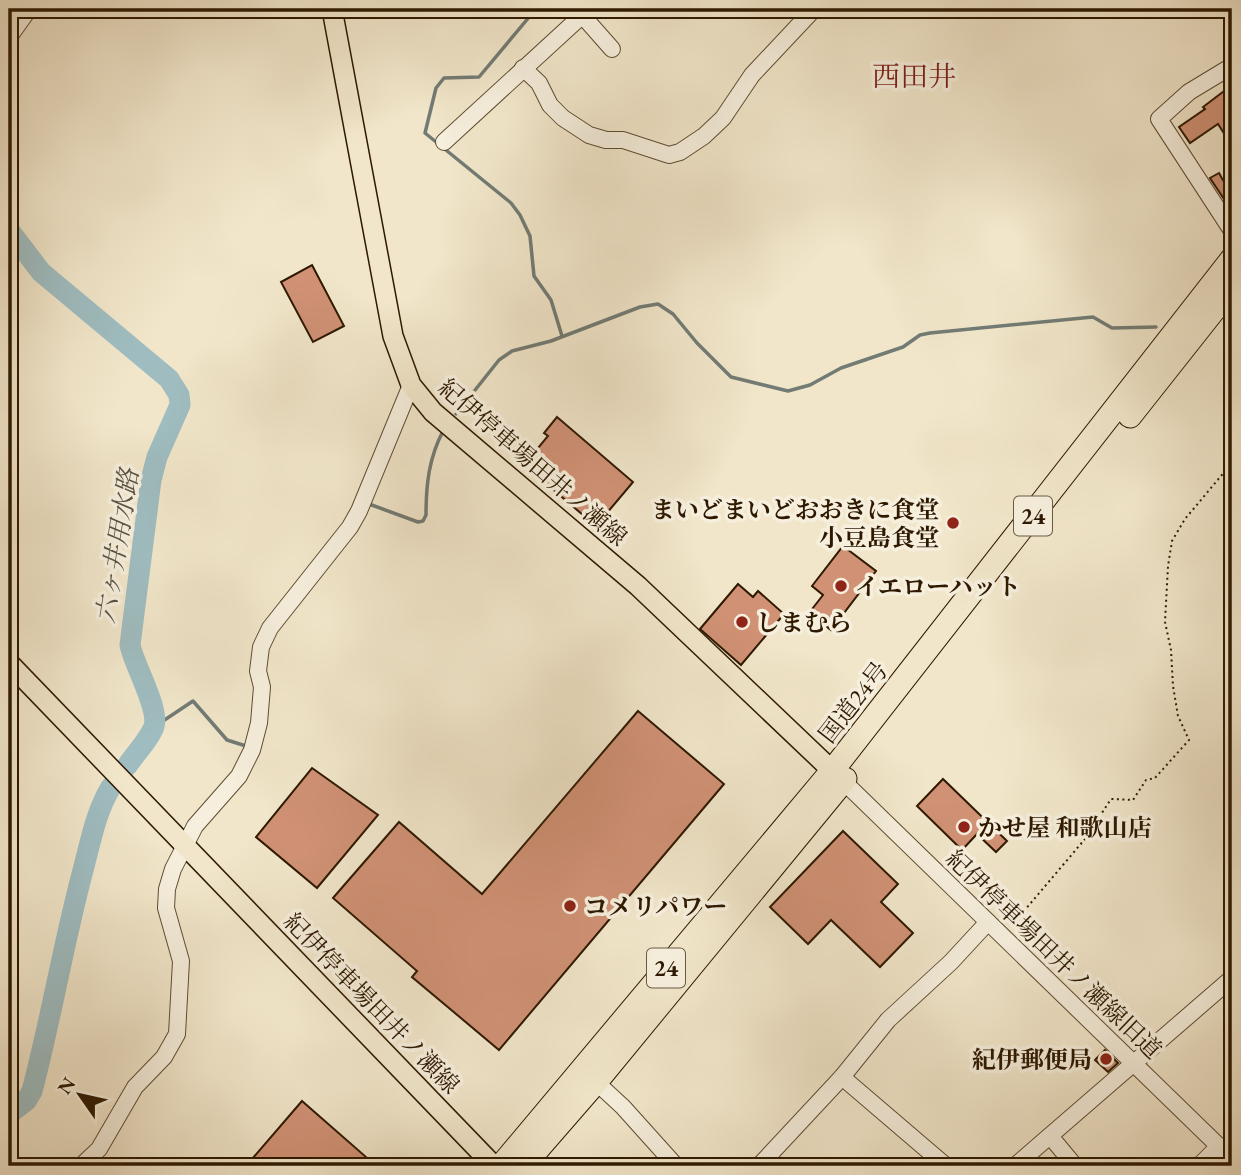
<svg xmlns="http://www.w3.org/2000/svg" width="1241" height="1175" font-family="'EB Garamond','Noto Serif JP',serif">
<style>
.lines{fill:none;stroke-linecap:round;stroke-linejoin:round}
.stream{stroke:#727b74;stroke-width:3.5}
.river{stroke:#9fbdc1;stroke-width:21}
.building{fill:#d09175;stroke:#2e1900;stroke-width:2}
.minor-casing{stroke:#5f4c32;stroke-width:18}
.major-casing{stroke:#2e1900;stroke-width:22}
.highway-casing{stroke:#2e1900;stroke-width:25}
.path{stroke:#2e1900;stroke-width:2;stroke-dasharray:2 3.5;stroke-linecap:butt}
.minor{stroke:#f6efdd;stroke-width:16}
.major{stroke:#f1e6ca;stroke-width:19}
.highway{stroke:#f1e6ca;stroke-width:23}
.poi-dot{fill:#8f2418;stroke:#f6efdd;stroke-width:2.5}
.labels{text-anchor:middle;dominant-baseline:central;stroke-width:7;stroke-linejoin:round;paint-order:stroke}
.shield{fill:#f6efdd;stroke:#6a5942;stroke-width:2}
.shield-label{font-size:23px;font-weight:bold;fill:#2e1900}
.street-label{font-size:24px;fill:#2e1900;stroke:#f6efdd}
.poi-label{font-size:24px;font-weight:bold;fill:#2e1900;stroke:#f6efdd;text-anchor:start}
.water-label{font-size:26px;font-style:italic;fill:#565244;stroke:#f6efdd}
.quarter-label{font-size:28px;fill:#7a1f14;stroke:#f6efdd}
</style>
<rect width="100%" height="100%" fill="#f1e6ca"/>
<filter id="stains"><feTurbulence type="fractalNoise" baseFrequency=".00286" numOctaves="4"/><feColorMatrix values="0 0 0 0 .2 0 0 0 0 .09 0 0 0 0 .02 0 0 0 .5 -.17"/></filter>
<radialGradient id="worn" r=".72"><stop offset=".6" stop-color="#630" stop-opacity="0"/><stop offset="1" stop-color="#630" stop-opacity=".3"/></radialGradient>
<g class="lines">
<g class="stream">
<polyline points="540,9 530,16 479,77 444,78 436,88 425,133 511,203 520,215 530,236 534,276 551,300 562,336"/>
<polyline points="456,414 499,360 512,351 551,341 640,307 658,304 673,314 697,343 731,377 788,391 810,385 841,368 903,347 920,335 930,333 1093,317 1112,328 1156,327"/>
<path d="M369 504 418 522 423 521 426 515C426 484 429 458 443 431"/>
<polyline points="154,727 193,701 227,740 246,746"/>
</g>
<g class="river">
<path d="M9 230 41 272 169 379 179 395 180 405 157 457 151 480 130 645C134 666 162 712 153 729 147 742 135 754 127 766"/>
<path d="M9 1114 26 1101 32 1091C51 1019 63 946 82 874 90 845 95 813 111 787"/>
</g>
</g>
<g class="building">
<polygon points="1232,85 1232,146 1218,124 1190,143 1179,127 1205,109 1203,107"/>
<polygon points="1219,173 1224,182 1232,178 1232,199 1226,202 1210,178"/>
<polygon points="312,265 344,326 313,342 281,282"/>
<polygon points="557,417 633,482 596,526 524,465 548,436 544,433"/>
<polygon points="843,546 876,571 831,630 809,613 823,595 812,586"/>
<polygon points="738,584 753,597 758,591 784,614 741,665 700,629"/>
<polygon points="638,711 724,784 499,1050 412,977 417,971 333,898 399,822 482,894"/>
<polygon points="312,768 378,815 317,888 256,837"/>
<polygon points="943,779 1007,841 996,852 977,834 962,850 917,806"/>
<polygon points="843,831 898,884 881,902 913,933 880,967 831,920 808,944 770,907"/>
<polygon points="1105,1050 1118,1063 1108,1072 1095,1060"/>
<polygon points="302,1101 366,1157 358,1166 246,1166"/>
</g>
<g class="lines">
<g class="minor-casing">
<g id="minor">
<polyline points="582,15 612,49"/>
<polyline points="9,37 29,9"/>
<polyline points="1232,66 1189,92 1159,119 1232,231"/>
<polyline points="523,68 539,83 550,105 563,118 589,135 606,140 623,140 669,155 680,152 704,136 723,118 752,75 814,9"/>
<polyline points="444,142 589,9"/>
<polyline points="843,781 1232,1159"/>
<polyline points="842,1077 946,1166"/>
<polyline points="596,1082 623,1107 676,1166"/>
<polyline points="1050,1136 1075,1166"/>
<polyline points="81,1166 99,1149 135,1087 164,1057 177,1034 181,961 166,908 167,889 173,869 195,826 239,776 252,750 259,723 262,687 258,671 261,647 270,628 350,527 359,511 411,385"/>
<polyline points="759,1166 842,1077 888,1020 951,962 988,922"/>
<polyline points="1015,1166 1232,978"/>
<polyline points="1199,1166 1219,1146"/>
</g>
</g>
<g class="major-casing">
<g id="major">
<polyline points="332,9 393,336 411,385 433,412 638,586 843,781"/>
<polyline points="9,663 494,1166"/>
</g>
</g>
<g class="highway-casing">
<g id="highway">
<polyline points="1130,416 1232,287"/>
<polyline points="501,1166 832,771 1232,259"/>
<polyline points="523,1166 596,1082 845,779"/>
</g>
</g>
<g class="path">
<polyline points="1232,386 1230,399 1232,404"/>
<polyline points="1013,924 1085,839 1111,799 1133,800 1146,780 1155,778 1189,740 1178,716 1173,686 1171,650 1165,622 1168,566 1172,541 1185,519 1226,470 1232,466"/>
</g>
<use href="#minor" class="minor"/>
<use href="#major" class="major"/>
<use href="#highway" class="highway"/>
</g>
<g class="poi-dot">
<circle cx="953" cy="523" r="7"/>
<circle cx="841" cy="586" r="7"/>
<circle cx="742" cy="622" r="7"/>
<circle cx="964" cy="827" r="7"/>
<circle cx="570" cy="906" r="7"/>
<circle cx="1106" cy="1059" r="7"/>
</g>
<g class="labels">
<g class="shield">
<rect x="1014" y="496.5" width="38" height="39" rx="5"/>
<rect x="647" y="948.5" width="38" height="39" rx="5"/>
</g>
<g class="shield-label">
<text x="1033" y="516">24</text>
<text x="666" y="968">24</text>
</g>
<g class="street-label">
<text transform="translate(533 462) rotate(41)">紀伊停車場田井ノ瀬線</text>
<text transform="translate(853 702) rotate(-52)">国道24号</text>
<text transform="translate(1054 954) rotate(44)">紀伊停車場田井ノ瀬線旧道</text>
<text transform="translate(372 1003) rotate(46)">紀伊停車場田井ノ瀬線</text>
</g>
<g class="poi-label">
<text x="939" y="509" text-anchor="end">まいどまいどおおきに食堂<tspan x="939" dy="28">小豆島食堂</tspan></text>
<text x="855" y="586">イエローハット</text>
<text x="756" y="622">しまむら</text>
<text x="978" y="827">かせ屋 和歌山店</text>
<text x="584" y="906">コメリパワー</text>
<text x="1092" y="1059" text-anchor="end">紀伊郵便局</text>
</g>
<g class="water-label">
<text transform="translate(117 546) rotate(-81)">六ヶ井用水路</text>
</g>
<g class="quarter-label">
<text x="914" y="76">西田井</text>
</g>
</g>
<rect width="1241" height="1175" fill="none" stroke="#f1e6ca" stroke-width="35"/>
<rect x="10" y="10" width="1220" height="1154" fill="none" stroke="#2e1900" stroke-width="3.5"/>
<rect x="18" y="18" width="1206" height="1140" fill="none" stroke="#2e1900" stroke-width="2"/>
<g transform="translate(80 1095) rotate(304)" stroke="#f6efdd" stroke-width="5" paint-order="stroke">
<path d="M0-5L12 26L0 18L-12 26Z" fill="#2e1900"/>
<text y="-10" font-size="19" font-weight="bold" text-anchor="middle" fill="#2e1900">N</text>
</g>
<rect width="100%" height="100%" filter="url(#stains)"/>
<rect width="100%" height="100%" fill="url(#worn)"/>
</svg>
